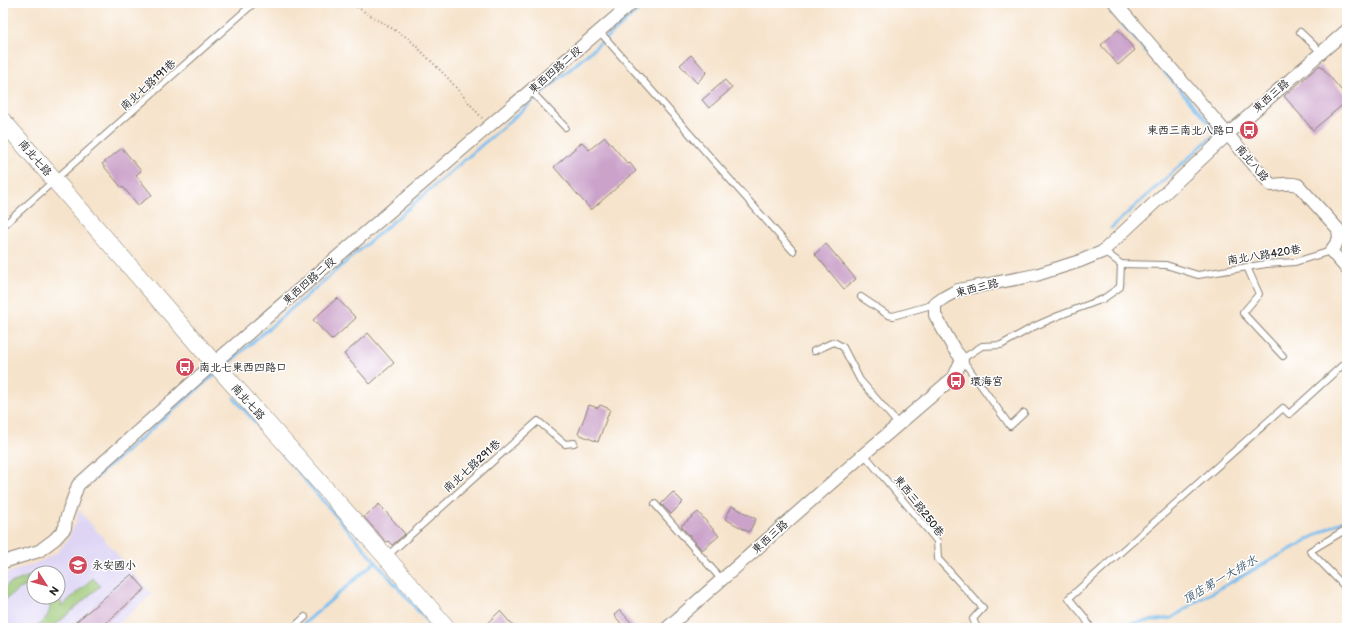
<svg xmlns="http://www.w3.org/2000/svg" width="1350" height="631" font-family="'Balsamiq Sans','LXGW WenKai TC',sans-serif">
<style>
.built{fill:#ded5f5;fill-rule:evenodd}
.green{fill:#9ac673;stroke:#5b7148}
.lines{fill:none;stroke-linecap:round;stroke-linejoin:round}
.stream{stroke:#78bdef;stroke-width:3}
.building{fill:#cba2ca}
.lane-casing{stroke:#898074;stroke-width:8}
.street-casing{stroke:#898074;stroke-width:14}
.secondary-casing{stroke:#898074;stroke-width:18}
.path{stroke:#898074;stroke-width:2;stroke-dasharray:1 3;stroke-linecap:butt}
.lane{stroke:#fff;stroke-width:6}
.street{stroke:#fff;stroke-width:12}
.secondary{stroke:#fff;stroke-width:17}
.labels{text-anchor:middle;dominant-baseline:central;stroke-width:3;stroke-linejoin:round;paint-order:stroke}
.street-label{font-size:11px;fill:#1c1c1c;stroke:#fff}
.poi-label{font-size:11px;fill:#1c1c1c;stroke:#fff;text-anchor:start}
.water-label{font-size:12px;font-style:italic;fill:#415c70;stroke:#fff}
</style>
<rect width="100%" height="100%" fill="#fff"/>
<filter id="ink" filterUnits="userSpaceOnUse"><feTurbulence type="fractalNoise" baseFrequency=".025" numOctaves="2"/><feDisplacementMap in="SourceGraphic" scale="8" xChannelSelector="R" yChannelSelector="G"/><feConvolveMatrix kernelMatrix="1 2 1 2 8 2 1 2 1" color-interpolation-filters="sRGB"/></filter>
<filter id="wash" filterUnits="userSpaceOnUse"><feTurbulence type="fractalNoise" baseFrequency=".012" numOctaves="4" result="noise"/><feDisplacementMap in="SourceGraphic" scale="16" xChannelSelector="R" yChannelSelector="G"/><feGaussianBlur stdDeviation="0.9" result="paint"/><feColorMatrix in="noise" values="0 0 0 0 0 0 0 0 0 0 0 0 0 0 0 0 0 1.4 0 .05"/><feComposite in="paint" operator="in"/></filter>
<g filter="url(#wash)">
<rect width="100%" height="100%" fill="#f6e3cb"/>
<path class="built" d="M78 509 152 594 114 628H3V575L41 561 58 552 68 539 77 521ZM34 573H58V597H34Z"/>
<g class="green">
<path d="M33 575H34V587C23 583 11 595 3 602V589L8 584Z"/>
<path d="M93 578 100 586 52 628H35C47 618 53 613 48 597H58V591L62 606Z"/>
</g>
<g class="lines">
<g class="stream">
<polyline points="1104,3 1217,132 1111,228"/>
<polyline points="225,366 647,3"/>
<polyline points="234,398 433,628"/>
<polyline points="93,480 216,373"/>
<polyline points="299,628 375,562"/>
<polyline points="1092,628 1172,618 1199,600 1347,518"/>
</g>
</g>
<g id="blocks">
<g class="building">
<polygon points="1118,30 1135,50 1118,65 1101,45"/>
<polygon points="691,55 707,72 697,83 680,65"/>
<polygon points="1320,65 1347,97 1347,101 1313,130 1284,96"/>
<polygon points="725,80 732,88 709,108 702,100"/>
<polygon points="605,137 628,164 630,163 636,171 591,210 554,167 582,142 589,150"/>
<polygon points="122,148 141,171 136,175 152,195 138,205 123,187 122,188 102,164"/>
<polygon points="826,244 856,279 844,289 815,254"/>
<polygon points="337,298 356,318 332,340 313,320"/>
<polygon points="368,333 394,363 370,384 344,354"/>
<polygon points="589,405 598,408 600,405 610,409 598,442 578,434"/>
<polygon points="673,492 683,502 671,514 661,504"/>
<polygon points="379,504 405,534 392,545 388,541 386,542 364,517"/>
<polygon points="732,506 756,519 749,532 725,519"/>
<polygon points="698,512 719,536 702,550 681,526"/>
<polygon points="132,574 145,589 100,628 69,628"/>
<polygon points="620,610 636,628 625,628 614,615"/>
<polygon points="500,611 515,628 482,628"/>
</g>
</g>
</g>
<g filter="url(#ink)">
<use href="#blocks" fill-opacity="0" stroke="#898074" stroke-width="1"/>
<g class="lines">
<g class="lane-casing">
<g id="lane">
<polyline points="600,32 793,251"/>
<polyline points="1300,32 1321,52"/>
<polyline points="531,91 565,127"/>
<polyline points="3,226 254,3"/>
<polyline points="1102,252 1108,254 1121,264 1166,265 1198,275 1266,264 1295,262 1331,251"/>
<polyline points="1247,267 1259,294 1243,313 1283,356"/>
<polyline points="861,297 888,315 893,316 935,304"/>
<polyline points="814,351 834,342 843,347 860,380 899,425"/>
<polyline points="1024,413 1010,426 962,359 982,346 1001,345 1033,327 1058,316 1103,299 1120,287 1121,264"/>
<polyline points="864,454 937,541 938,559 983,608 973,619 977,628"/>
<polyline points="655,504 722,580"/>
<polyline points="1347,531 1345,530 1310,551 1347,589"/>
<polyline points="387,556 538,421 565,444 574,443"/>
<polyline points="293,628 305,617"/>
<path d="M1090 628C1087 616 1075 608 1069 598L1283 408 1289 414 1347 361"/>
</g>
</g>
<g class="street-casing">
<g id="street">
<path d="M1115 3 1271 185C1281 185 1289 182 1298 185L1338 229 1339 239 1331 251 1347 269"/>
<polyline points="3,562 39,551 55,539 65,528 66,519 78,485 214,363 632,3"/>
<polyline points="667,628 864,454 954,377 962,359 954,349 935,315 935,304 945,297 958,290 1036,275 1080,261 1102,252 1228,134 1347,30"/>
</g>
</g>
<g class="secondary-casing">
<polyline id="secondary" points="3,121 214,363 386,557 447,628"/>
</g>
<polyline class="path" points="350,3 408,38 447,77 482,118"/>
<use href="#lane" class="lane"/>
<use href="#street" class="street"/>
<use href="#secondary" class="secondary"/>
</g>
</g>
<defs>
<g id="bus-disc" transform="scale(1)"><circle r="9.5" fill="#d1495b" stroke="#fff"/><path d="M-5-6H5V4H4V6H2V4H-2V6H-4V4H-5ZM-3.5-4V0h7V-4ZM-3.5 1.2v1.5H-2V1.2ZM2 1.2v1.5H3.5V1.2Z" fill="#fff"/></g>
<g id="school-disc" transform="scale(1)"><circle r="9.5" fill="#d1495b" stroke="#fff"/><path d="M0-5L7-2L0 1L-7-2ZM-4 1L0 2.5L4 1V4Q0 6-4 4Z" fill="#fff"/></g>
</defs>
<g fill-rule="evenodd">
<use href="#bus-disc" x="1249" y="130"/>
<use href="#bus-disc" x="185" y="367"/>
<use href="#bus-disc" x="956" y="381"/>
<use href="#school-disc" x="78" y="565"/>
</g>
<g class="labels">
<g class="street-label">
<text transform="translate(555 70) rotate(-41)">東西四路二段</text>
<text transform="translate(148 85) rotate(-42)">南北七路191巷</text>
<text transform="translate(1271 96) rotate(-41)">東西三路</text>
<text transform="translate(35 158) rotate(49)">南北七路</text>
<text transform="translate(1252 163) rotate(50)">南北八路</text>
<text transform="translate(1264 255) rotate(-9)">南北八路420巷</text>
<text transform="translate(309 281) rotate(-41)">東西四路二段</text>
<text transform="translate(977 288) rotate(-14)">東西三路</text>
<text transform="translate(248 402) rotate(48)">南北七路</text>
<text transform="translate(472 466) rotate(-42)">南北七路291巷</text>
<text transform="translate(919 506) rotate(52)">東西三路250巷</text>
<text transform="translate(770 537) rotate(-42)">東西三路</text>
</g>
<g class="poi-label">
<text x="1235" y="130" text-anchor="end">東西三南北八路口</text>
<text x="199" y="367">南北七東西四路口</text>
<text x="970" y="381">環海宮</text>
<text x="92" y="565">永安國小</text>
</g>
<g class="water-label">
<text transform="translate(1220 580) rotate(-30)">頂店第一大排水</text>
</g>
</g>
<rect width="1350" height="631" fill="none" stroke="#fff" stroke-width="16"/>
<g transform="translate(46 585) rotate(126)"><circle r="19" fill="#ffffff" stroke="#a4a4a4"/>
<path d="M0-3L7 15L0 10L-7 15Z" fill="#d1495b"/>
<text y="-6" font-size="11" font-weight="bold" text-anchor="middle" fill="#1c1c1c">N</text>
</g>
</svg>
